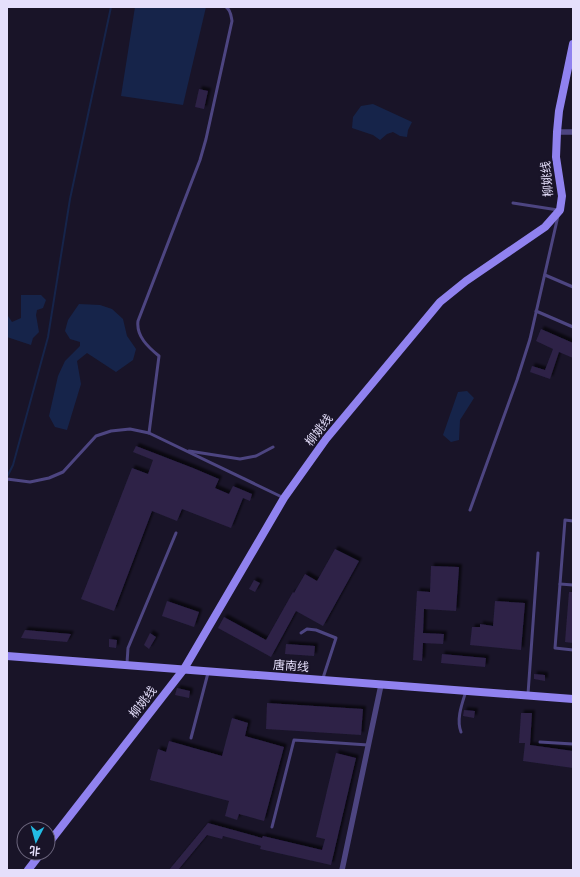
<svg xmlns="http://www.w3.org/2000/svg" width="580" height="877" font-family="Roboto,'Noto Sans SC',sans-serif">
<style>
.water{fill:#16244a}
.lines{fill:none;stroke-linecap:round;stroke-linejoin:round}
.stream{stroke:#16244a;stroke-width:2}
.building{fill:#2d2247;filter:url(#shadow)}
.lane{stroke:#4d4581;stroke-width:3}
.street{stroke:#4d4581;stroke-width:5.5}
.secondary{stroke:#9082ef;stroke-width:8}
.labels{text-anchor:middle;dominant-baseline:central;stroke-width:4;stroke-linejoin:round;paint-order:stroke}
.street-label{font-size:12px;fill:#e5dffb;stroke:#191428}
</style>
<defs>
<filter id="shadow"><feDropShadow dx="3" dy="-3" stdDeviation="1" flood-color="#0009"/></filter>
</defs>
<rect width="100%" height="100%" fill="#191428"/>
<g class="water">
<polygon points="135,7 206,7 183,105 121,96"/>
<polygon points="373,104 412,122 408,130 407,137 400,136 393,132 387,134 380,140 373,135 352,128 353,117 361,106"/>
<polygon points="21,295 41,295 46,300 43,308 37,310 36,315 39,332 33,338 31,345 7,337 7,317 8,316 12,322 21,318"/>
<polygon points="79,304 100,305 112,309 123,319 127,336 136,349 133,360 116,372 87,353 77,361 81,384 67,430 55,427 49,416 58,376 65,361 80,346 80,342 70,339 65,331 68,320"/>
<polygon points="467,391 474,398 460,420 459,440 451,442 443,435 458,392"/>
</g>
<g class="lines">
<polyline class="stream" points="7,477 13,465 48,337 70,199 111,7"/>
</g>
<g class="building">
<polygon points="199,89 208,91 204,109 195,107"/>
<polygon points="541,329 573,343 573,358 559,352 550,379 530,372 532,366 545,370 553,349 536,341"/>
<polygon points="136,446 193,468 219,479 215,488 229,494 233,486 252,494 250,501 243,498 231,528 182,509 177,521 152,511 114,611 81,599 132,468 148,474 153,460 133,452"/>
<polygon points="335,549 359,561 323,626 296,611 271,657 218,628 224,617 266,640 293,592 294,593 305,574 317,581"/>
<polygon points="431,566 459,567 456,611 424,609 423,633 444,634 443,644 423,643 422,661 413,660 417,591 430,592"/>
<polygon points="254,580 260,583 255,592 249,589"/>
<polygon points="569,592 573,592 573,643 565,642"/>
<polygon points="167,601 199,612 194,627 162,616"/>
<polygon points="495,601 525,603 521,650 470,645 472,627 480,627 480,624 493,626"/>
<polygon points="25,630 71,634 67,642 21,638"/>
<polygon points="150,633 156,637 149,649 144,645"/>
<polygon points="109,639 117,640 116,648 109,647"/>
<polygon points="286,644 315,646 314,656 285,654"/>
<polygon points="442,654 486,658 485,667 441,663"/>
<polygon points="534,674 545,675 545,681 534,679"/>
<polygon points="177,688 190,691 189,698 175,695"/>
<polygon points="267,703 363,709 361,735 266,729"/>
<polygon points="464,710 475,711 474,718 463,716"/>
<polygon points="521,713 532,713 530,745 573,751 573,768 523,761 525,743 519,743"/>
<polygon points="232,718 248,723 245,736 284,747 264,821 239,814 237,820 225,816 229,801 150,780 158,749 166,752 169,741 222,756"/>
<polygon points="336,753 356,758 331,865 260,849 261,846 223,836 222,839 207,835 178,870 169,870 208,823 262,838 263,836 322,850 325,839 316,837"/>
</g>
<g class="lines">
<g class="lane">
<polyline points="513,203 558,210"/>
<polyline points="545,275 573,287"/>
<polyline points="536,311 573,327"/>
<path d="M149 433 159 356C148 347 136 336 138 321L200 160 206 139 232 21C231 16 231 10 226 7"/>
<polyline points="189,451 240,459 256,456 273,447"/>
<polyline points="7,479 30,482 49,478 63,472 96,436 111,431 130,429 149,433 284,498"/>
<polyline points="470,510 517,380 530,339 558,216"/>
<polyline points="573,521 565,520 555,648 573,650"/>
<polyline points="560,584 573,585"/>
<polyline points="301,633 307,629 316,630 336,638 323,678"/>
<polyline points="127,663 128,648 176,533"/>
<polyline points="528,694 538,553"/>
<path d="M461 732C456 719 462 704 466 691"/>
<polyline points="191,738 208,673"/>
<polyline points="540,742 573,744"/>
<polyline points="272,827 294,740 368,745"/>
</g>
<g class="street">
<polyline points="557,132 573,132"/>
<polyline points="342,870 381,685"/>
</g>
<g class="secondary">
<polyline points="7,656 573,699"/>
<polyline points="48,844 184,669 284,498 326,439 440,302 466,281 545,227 560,210 562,196 556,157 557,132 559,111 573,44"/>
<polyline points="28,870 41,853"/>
</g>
</g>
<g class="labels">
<g class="street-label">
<text transform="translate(547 179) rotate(-95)">柳姚线</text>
<text transform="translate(319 430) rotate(-52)">柳姚线</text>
<text transform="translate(291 666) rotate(4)">唐南线</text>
<text transform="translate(143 702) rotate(-52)">柳姚线</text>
</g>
</g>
<rect width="580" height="877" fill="none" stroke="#e5dffb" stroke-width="16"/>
<g transform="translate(36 841) rotate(186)"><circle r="19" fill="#191428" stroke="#6b657c"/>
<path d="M0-3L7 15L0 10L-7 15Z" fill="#23bbe3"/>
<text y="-6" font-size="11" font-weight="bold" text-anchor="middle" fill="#e5dffb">北</text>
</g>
</svg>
